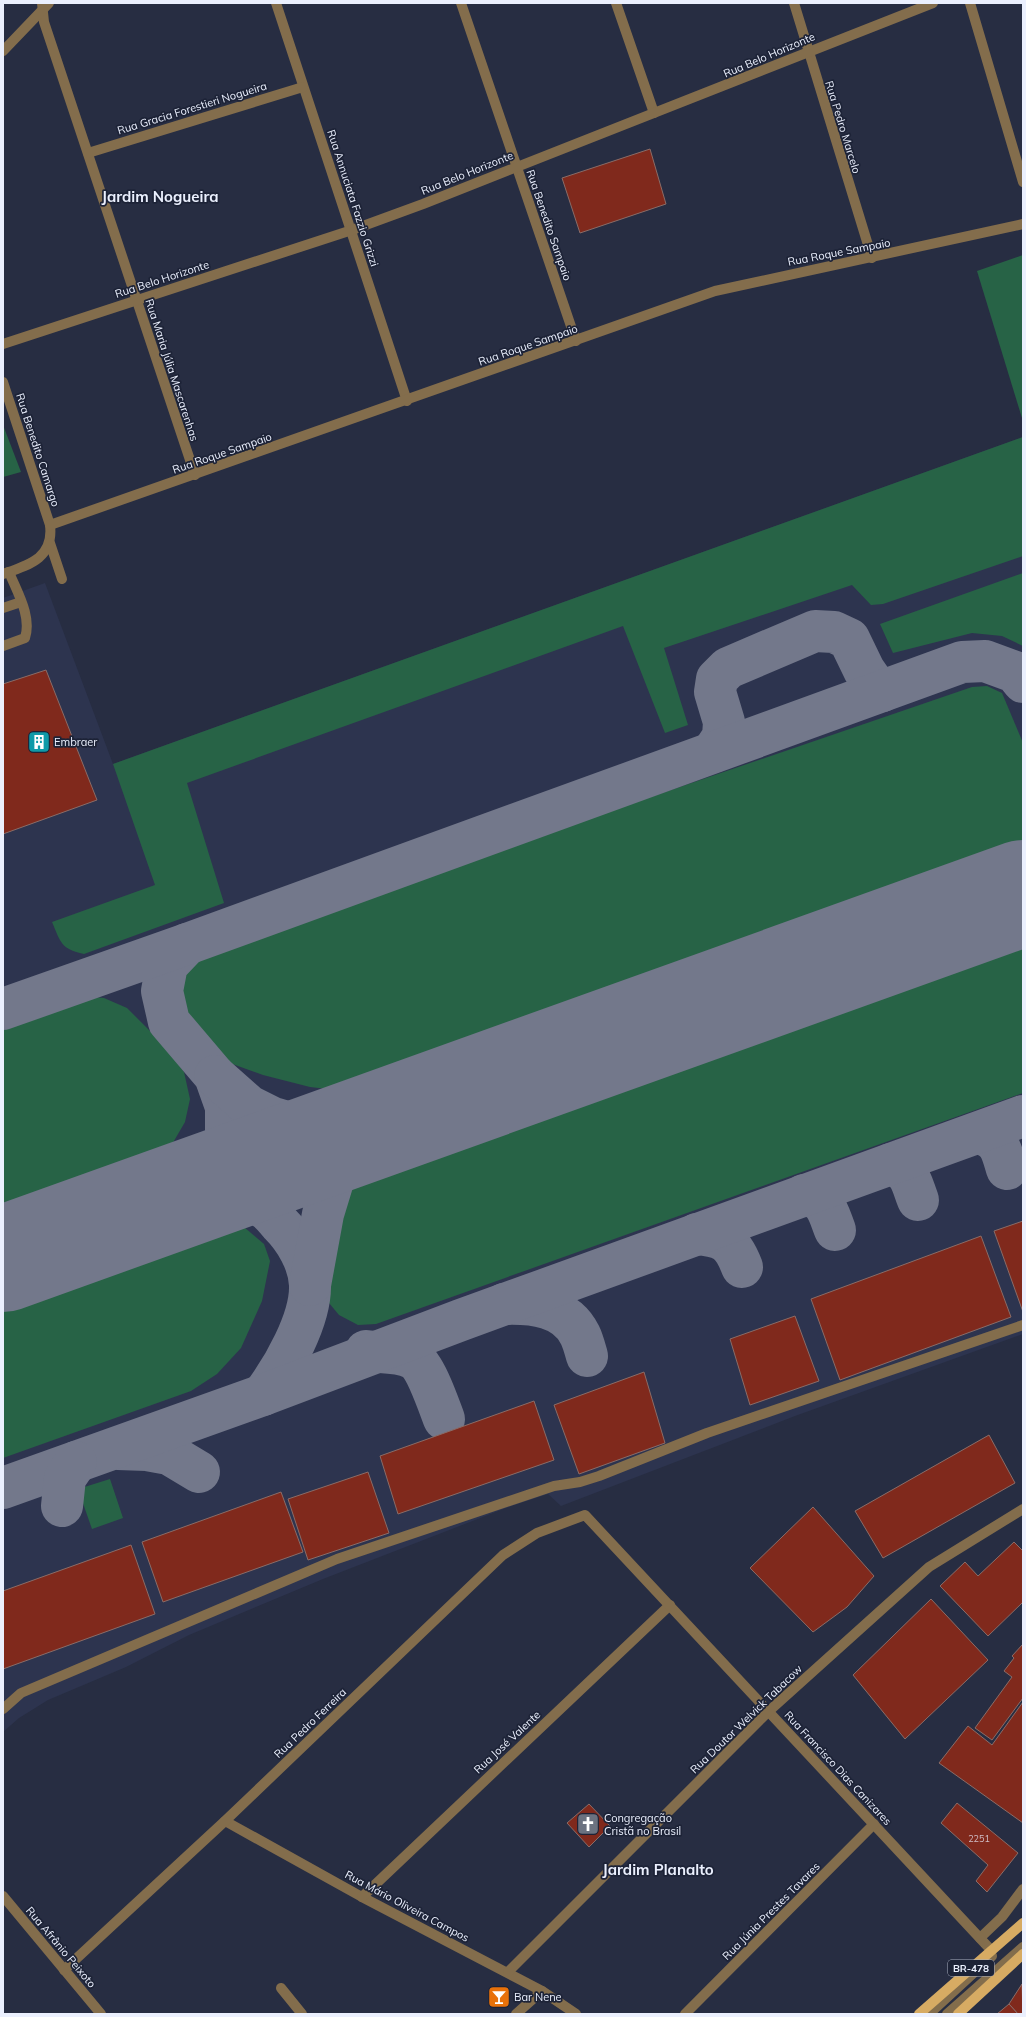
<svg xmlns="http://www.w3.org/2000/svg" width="1026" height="2017" font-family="Mulish,sans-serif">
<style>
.built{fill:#2d344f}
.green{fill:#276346}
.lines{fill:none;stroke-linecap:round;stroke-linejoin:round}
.taxiway{stroke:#73788b;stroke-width:42}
.runway{stroke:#73788b;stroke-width:106}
.building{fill:#80291c;stroke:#8a6c67}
.minor{stroke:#836d4c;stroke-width:10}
.major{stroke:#d7ab63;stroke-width:10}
.labels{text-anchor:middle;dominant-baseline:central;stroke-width:3.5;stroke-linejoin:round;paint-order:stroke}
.number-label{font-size:9px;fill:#d0bec6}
.shield{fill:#1d2337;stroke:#adb2c2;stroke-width:1}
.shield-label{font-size:10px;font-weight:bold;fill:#ebf0fe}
.street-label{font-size:11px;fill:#ebf0fe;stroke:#1d2337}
.poi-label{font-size:11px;fill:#ebf0fe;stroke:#1d2337;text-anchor:start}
.district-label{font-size:15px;font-weight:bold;fill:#ebf0fe;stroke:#1d2337}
</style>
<rect width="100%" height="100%" fill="#272d42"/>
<polygon class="built" points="1023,437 1023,1334 795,1416 561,1506 548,1494 506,1508 323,1579 189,1635 126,1667 48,1700 19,1718 3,1732 3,598 45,583 113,764"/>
<g class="green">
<polygon points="1023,255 1023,418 1022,418 977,271"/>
<polygon points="3,425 21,472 3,477"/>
<path d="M1023 437V556L883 604 871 605 852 585 664 648 688 725 665 733 623 626 187 783 224 903 84 954C61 949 61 943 52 922L155 885 113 764Z"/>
<polygon points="1023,573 1023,646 1002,636 972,633 893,653 880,624"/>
<polygon points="987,686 1002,693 1023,743 1023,846 370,1086 345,1091 310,1087 263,1075 224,1061 198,1042 175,1010 172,987 178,967 192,954 972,687"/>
<polygon points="1023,923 1023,1093 376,1324 358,1325 339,1315 324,1297 321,1274 336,1197 344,1180 363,1163 387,1152"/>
<polygon points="84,996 104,998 127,1008 166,1047 184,1072 190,1099 185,1122 164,1158 3,1215 3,1023 63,1001"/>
<polygon points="218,1217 244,1227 264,1244 270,1261 262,1301 241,1348 217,1374 191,1391 3,1458 3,1288 193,1220"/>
<polygon points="110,1479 123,1518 92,1529 78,1489"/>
</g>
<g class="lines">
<g class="taxiway">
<polyline points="713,752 723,737 724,722 715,692 717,679 728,668 815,631 834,632 849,639 864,670 873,683 882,691"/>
<path d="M187 944 167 965 162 991 169 1022 215 1076 226 1107V1139L216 1163 200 1183 142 1209C171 1201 198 1191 228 1194 235 1195 262 1206 267 1210 272 1214 276 1219 280 1224 295 1239 309 1262 310 1285 311 1320 283 1368 263 1395"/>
<polyline points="3,1009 187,944 962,662 985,661 1015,672 1023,682"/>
<polyline points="215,1076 249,1106 273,1118 307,1128 342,1130 379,1124 357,1142 337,1168 323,1214 310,1285"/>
<path d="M978 1133C1000 1139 1001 1149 1007 1169"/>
<path d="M891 1164C911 1171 911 1182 918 1200"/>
<path d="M804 1195C826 1197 828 1212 835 1230"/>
<path d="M697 1234C724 1237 732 1241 742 1267"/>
<path d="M504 1304C532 1303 566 1306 580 1335 583 1341 585 1349 587 1356"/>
<path d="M366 1351C381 1353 400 1351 414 1359 426 1367 439 1406 444 1419"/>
<polyline points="118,1449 147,1450 169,1454 199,1472"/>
<polyline points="3,1488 263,1395 461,1320 1023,1116"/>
<polyline points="62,1506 65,1478 76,1462"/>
</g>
<polyline class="runway" points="3,1259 1023,893"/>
</g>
<g class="building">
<polygon points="650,149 666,204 580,233 562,178"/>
<polygon points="46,670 97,800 3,834 3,684"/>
<polygon points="1023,1221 1023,1312 994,1231"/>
<polygon points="981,1236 1011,1317 840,1380 811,1299"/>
<polygon points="795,1316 819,1381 750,1405 730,1339"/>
<polygon points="644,1372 665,1443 579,1474 554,1405"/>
<polygon points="534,1401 554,1460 398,1514 380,1456"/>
<polygon points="989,1435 1015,1483 883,1558 855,1511"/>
<polygon points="368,1472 389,1533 308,1560 288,1499"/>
<polygon points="281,1492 303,1552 163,1602 142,1542"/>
<polygon points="813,1507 874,1576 847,1607 813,1632 750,1568"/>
<polygon points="1014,1542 1023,1551 1023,1602 988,1636 940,1586 965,1562 978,1576"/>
<polygon points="131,1545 155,1614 3,1669 3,1591"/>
<polygon points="931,1599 988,1660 905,1739 853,1675"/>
<polygon points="1023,1644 1023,1698 992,1740 975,1728 1012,1677 1004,1671 1014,1658 1012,1656"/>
<polygon points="1023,1702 1023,1823 939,1763 968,1726 992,1745"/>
<polygon points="957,1803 1018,1853 987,1892 976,1881 988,1865 941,1823"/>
<polygon points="589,1804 610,1826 589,1847 567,1823"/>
<polygon points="1022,1984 1023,2014 1018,2014 1009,2004"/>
<polygon points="1009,2004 1018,2014 997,2014"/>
</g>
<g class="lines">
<g class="minor">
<polyline points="42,3 44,22 195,475"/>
<polyline points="276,3 407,401"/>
<polyline points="461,3 576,341"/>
<polyline points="616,3 654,113"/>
<polyline points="794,3 872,258"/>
<polyline points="970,3 1023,182"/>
<polyline points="3,51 49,3"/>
<polyline points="88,153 303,87"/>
<polyline points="3,344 352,230 423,204 933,3"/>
<path d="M3 382 50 525C54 558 29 565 3 574"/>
<polyline points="50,525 715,291 1023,224"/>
<polyline points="50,543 62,579"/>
<polyline points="3,608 21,602"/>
<path d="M3 646 25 638C32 616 17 592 9 572"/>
<polyline points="3,1709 21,1693 337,1559 554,1486 580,1482 599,1476 707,1433 1023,1325"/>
<polyline points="225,1821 362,1897 542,1991 576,2014"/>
<polyline points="3,1896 101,2014"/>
<polyline points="362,1897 670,1605"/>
<polyline points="980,1938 1002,1917 1023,1889"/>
<polyline points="64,1970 225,1821 503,1555 537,1533 585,1515 991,1950"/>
<polyline points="508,1972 769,1711 929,1567 1023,1509"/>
<polyline points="281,1988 302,2014"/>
<polyline points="516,2014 542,1991"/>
<polyline points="685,2014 874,1824"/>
<polyline points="929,2014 992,1956"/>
<polyline points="947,2014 1023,1947"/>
</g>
<g class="major">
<polyline points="919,2014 1023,1923"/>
<polyline points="958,2014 1023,1954"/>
</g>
</g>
<defs>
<g id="building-square" transform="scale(1.15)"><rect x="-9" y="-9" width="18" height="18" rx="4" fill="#0f9aa8" stroke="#1d2337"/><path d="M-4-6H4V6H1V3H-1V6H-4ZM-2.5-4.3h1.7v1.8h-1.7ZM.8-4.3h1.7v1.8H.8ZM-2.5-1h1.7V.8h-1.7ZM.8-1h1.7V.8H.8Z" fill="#fff"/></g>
<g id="church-square" transform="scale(1.15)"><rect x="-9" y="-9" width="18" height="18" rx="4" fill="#6b7280" stroke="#1d2337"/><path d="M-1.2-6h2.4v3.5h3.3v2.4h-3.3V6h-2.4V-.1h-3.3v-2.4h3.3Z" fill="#fff"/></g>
<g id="bar-square" transform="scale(1.15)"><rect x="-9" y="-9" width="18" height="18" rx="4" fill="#e8710a" stroke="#1d2337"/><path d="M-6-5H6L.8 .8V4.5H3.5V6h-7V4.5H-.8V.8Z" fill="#fff"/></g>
</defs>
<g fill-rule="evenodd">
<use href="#building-square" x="39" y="742"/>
<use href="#church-square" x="588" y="1824"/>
<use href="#bar-square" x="499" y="1997"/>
</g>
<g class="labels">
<g class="number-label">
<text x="979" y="1838">2251</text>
</g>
<rect class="shield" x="948" y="1960" width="46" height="16" rx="3"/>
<g class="shield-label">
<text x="971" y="1968">BR-478</text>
</g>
<g class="street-label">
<text transform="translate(769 55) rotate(-23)">Rua Belo Horizonte</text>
<text transform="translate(192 108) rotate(-17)">Rua Gracia Forestieri Nogueira</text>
<text transform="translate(843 127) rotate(73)">Rua Pedro Marcelo</text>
<text transform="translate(467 173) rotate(-22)">Rua Belo Horizonte</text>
<text transform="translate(353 198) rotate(72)">Rua Annuciata Fazzio Grizzi</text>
<text transform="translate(549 225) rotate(71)">Rua Benedito Sampaio</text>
<text transform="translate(839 252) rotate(-11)">Rua Roque Sampaio</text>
<text transform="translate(162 279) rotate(-18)">Rua Belo Horizonte</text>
<text transform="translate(528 345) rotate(-19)">Rua Roque Sampaio</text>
<text transform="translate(172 370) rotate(72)">Rua Maria Júlia Mascarenhas</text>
<text transform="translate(38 450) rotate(72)">Rua Benedito Camargo</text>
<text transform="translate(222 453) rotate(-19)">Rua Roque Sampaio</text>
<text transform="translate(746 1719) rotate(-44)">Rua Doutor Welvick Tabacow</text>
<text transform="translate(310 1723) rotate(-44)">Rua Pedro Ferreira</text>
<text transform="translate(507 1742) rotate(-43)">Rua José Valente</text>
<text transform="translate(838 1768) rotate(47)">Rua Francisco Dias Canizares</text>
<text transform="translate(407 1906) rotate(28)">Rua Mário Oliveira Campos</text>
<text transform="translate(771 1911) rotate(-45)">Rua Júnia Prestes Tavares</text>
<text transform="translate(61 1947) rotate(50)">Rua Afrânio Peixoto</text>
</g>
<g class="poi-label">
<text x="54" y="742">Embraer</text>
<text x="604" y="1818">Congregação<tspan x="604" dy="13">Cristã no Brasil</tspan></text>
<text x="514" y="1997">Bar Nene</text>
</g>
<g class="district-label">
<text x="160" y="196">Jardim Nogueira</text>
<text x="658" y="1869">Jardim Planalto</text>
</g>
</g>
<rect width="1026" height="2017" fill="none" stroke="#ebf0fe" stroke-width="8"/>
</svg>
